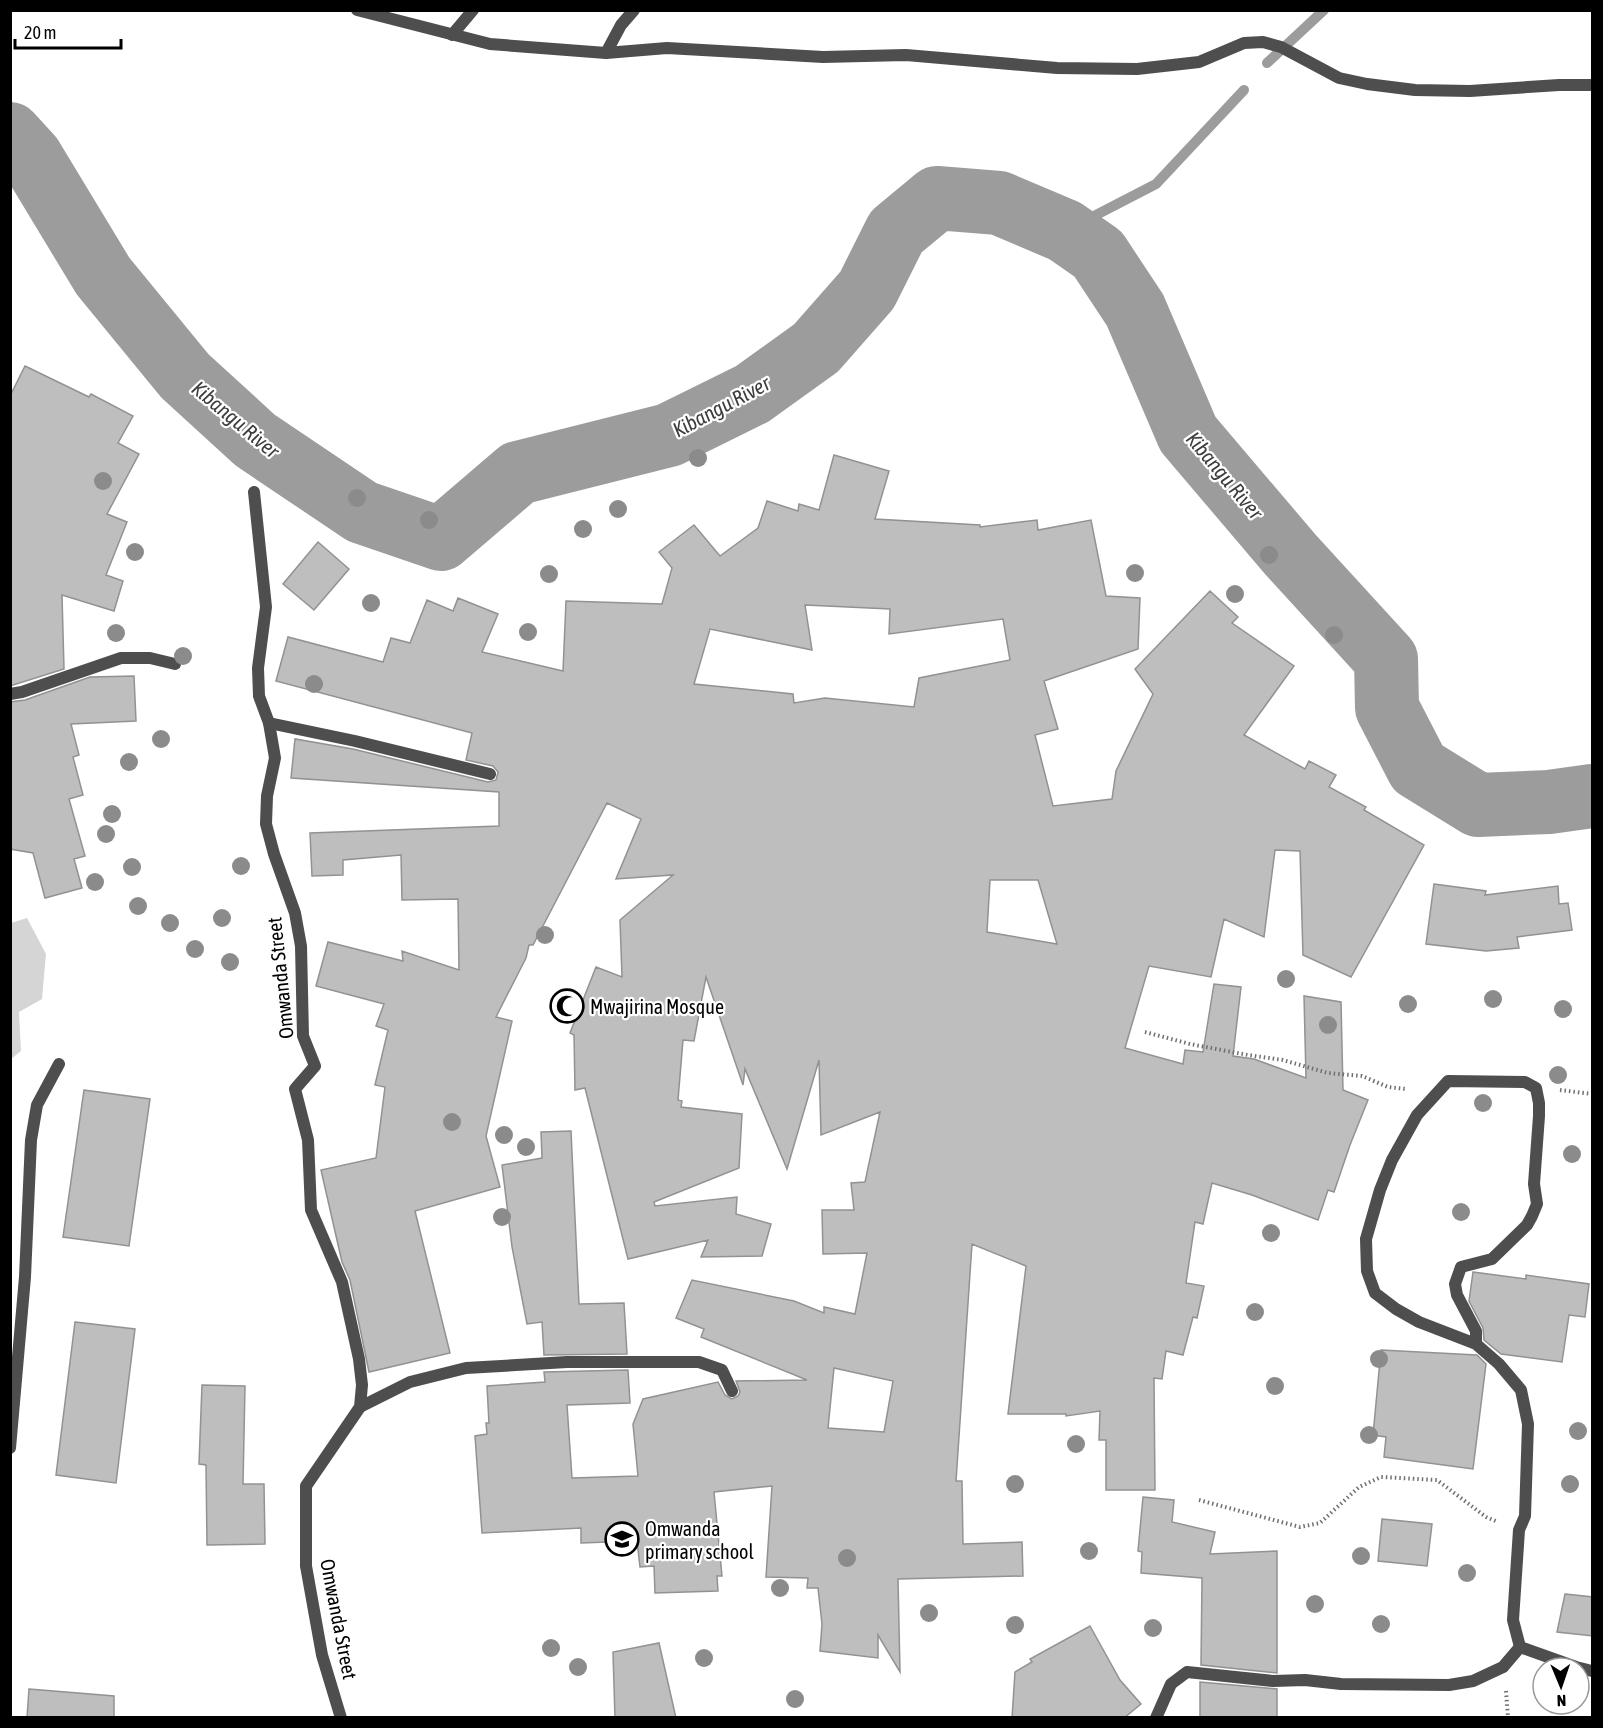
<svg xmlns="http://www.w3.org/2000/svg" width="1603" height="1728" font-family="'Asap Condensed',sans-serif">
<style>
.green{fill:#d5d5d5}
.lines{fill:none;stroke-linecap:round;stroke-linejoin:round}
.stream{stroke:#9c9c9c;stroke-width:10}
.river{stroke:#9c9c9c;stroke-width:64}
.building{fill:#bebebe;stroke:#929292;stroke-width:1.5;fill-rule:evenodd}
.path{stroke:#707070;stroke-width:4;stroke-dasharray:1.5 3;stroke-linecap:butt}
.service{stroke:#4e4e4e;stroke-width:12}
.minor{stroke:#4e4e4e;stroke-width:12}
.tree{fill:#8b8b8b}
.labels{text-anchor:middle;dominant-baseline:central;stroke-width:4.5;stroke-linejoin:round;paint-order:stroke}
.street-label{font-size:20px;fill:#000;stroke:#fff}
.poi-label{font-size:20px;fill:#000;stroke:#fff;text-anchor:start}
.water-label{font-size:21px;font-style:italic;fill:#3d3d3d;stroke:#fff}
</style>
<rect width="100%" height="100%" fill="#fff"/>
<polygon class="green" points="27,918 46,954 42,999 19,1012 21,1051 11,1059 11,923"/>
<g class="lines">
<g class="stream">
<polyline points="1267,63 1324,10"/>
<polyline points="1065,231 1156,184 1244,90"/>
</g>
<polyline class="river" points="10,134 31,157 103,276 185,376 255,440 362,512 441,539 518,473 669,435 752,394 816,348 867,290 896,232 937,198 999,203 1065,231 1098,254 1135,310 1188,434 1290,554 1386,659 1387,708 1418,768 1478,805 1549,802 1592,796"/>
</g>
<g class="building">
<polygon points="25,366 89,397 91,394 133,416 118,443 139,454 107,514 127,522 106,575 123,581 114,611 62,595 64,669 10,686 10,396"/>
<path d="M834 455 889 471 875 519 980 525V527L1037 520 1038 530 1091 520 1106 596 1140 598 1138 649 1044 681 1058 729 1035 735 1053 806 1112 799 1116 771 1153 694 1135 669 1210 591 1238 617 1232 623 1294 666 1244 735 1305 769 1309 761 1336 775 1329 787 1366 807 1364 810 1424 845 1351 977 1303 955 1300 851 1275 850 1264 937 1224 919 1211 977 1149 966 1125 1048 1183 1064 1185 1050 1203 1052 1214 984 1241 987 1233 1056 1254 1059 1306 1078 1304 996 1341 1002 1343 1090 1368 1100 1350 1145 1334 1192 1328 1190 1318 1220 1252 1195 1212 1183 1203 1224 1195 1222 1186 1283 1204 1286 1197 1318 1193 1317 1183 1355 1166 1351 1162 1379 1154 1378 1155 1490H1106V1440H1099L1100 1411 1066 1416V1414H1008L1026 1266 972 1244 956 1481H962L963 1544 1022 1542 1023 1576 898 1579 900 1672 878 1635V1658L820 1651 822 1624 818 1588H807L808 1578 766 1577 772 1486 714 1492 722 1576H717L718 1591 655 1593 654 1566 640 1567 637 1541 581 1543V1528L482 1533 475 1436 487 1434 486 1423H489L487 1386 545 1382 544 1372 628 1370 630 1403 567 1405 572 1478 638 1476 633 1424 643 1399 718 1382 725 1395 732 1399 738 1396 740 1392 736 1381 807 1380 701 1337 704 1329 676 1318 692 1280 794 1301 824 1313V1307L855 1314 867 1253 823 1254 822 1210H854L851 1183 865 1182 880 1112 821 1135 819 1060 787 1169 745 1069 743 1085 706 977 694 1041 683 1040 678 1100 682 1101 681 1107 742 1114 739 1168 654 1202 655 1206 737 1197 736 1214 771 1224 762 1256 701 1257 708 1240 628 1259 585 1088 575 1090 574 1035 570 1033 596 967 622 977 620 920 673 875 616 879 641 819 607 803 533 945H529L526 958 496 1017 512 1021 486 1136 500 1187 415 1211 450 1353 369 1372 350 1280 342 1262 321 1170 376 1158 385 1087 375 1085 388 1030 376 1026 384 1004 316 986 328 942 403 961 402 951 459 970 458 899 402 900 401 855 343 860V875L312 876 310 833 499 826V792L291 778 295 739 353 749 488 782 496 780 498 772 493 766 466 760 472 733 276 681 288 637 383 662 391 638 410 643 427 600 453 611 458 598 498 614 482 652 563 671 566 601 662 604 672 568 659 552 694 525 720 556 758 528 767 501 798 511 799 504 819 510ZM805 605 890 609 889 634 1003 619 1010 660 919 678 914 707 825 698 794 703 793 694 694 684 710 629 812 650ZM990 880H1038L1057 944 987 932ZM834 1368 893 1381 884 1432 828 1428Z"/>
<polygon points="318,542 349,569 314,610 283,584"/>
<polygon points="134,676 136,721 71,724 79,755 73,757 83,795 69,799 85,856 74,859 82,888 45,898 33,853 10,849 10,702 25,700 90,677"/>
<polygon points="1434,884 1486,891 1485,895 1558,886 1559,904 1568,903 1572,930 1517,937 1519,948 1486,951 1426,944"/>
<polygon points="84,1090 150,1099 129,1246 63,1237"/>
<polygon points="571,1131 579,1304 624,1303 627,1354 544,1355 542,1322 527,1324 512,1247 502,1165 542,1158 541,1132"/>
<polygon points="1473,1272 1526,1279 1526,1275 1589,1284 1585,1317 1569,1315 1562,1362 1501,1354 1484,1340 1483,1328 1469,1301"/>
<polygon points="75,1322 135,1329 116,1483 56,1475"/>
<polygon points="1381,1350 1477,1355 1486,1364 1473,1469 1384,1457 1386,1437 1373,1435"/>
<polygon points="202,1385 245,1386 243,1484 264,1484 265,1544 207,1545 206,1465 199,1464"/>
<polygon points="1143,1497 1174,1500 1172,1522 1215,1532 1210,1554 1277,1551 1277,1673 1201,1665 1202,1578 1141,1573 1142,1552 1138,1551"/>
<polygon points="1382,1519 1432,1524 1427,1566 1378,1561"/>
<polygon points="1565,1594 1593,1597 1593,1636 1557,1632"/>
<polygon points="1090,1626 1120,1680 1141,1704 1124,1718 1012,1718 1015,1672 1032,1662 1030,1659"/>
<polygon points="659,1643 676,1718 615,1718 613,1652"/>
<polygon points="1200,1682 1277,1689 1277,1718 1200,1718"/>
<polygon points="29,1689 114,1696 114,1718 27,1718"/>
</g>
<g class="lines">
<g class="path">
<polyline points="1145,1032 1190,1044 1248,1055 1283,1060 1328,1073 1362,1076 1388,1087 1406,1089"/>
<polyline points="1560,1090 1592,1094"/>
<polyline points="1199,1500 1300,1527 1320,1523 1359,1487 1381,1477 1437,1480 1486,1517 1498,1522"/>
<polyline points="1506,1691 1508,1718"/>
</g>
<polyline class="service" points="10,1448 25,1277 31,1140 37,1105 59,1064"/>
<g class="minor">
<polyline points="357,10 490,44 606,53 667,48 823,57 906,55 1057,68 1137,69 1199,62 1244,43 1263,42 1281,47 1339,78 1367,84 1415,90 1470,91 1559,85 1592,85"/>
<polyline points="452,35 473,10"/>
<polyline points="606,53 621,25 634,10"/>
<polyline points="254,492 266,607 258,668 259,696 269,723 275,758 267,796 266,824 274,854 295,913 301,946 303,1036 315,1066 295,1089 308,1140 311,1210 342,1282 359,1359 362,1385 360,1407 306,1486 306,1566 322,1655 341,1718"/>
<polyline points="10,694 22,692 121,658 150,658 175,664"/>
<polyline points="269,723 355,741 490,774"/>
<polyline points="1476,1344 1419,1322 1396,1309 1375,1293 1367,1271 1366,1239 1380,1190 1392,1160 1417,1115 1448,1081 1525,1082 1536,1088 1539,1103 1539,1116 1534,1184 1537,1204 1532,1216 1527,1225 1492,1259 1461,1267 1455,1284 1457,1295 1476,1331 1476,1344 1499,1364 1521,1390 1528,1424 1525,1516 1519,1530 1513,1620 1520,1647 1576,1667 1592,1671"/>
<polyline points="360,1407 410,1382 466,1368 567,1362 699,1362 722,1370 732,1391"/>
<polyline points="1156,1718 1171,1684 1187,1672 1273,1681 1305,1680 1341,1684 1449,1685 1473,1681 1503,1667 1520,1647"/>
</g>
</g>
<g class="tree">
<circle cx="698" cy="458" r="9"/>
<circle cx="103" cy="481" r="9"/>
<circle cx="357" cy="498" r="9"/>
<circle cx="618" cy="509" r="9"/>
<circle cx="429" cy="520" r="9"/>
<circle cx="583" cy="529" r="9"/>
<circle cx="135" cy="552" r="9"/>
<circle cx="1269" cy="555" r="9"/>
<circle cx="1135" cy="573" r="9"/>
<circle cx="549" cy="574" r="9"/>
<circle cx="1235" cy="594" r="9"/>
<circle cx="371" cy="603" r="9"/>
<circle cx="528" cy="632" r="9"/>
<circle cx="116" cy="633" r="9"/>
<circle cx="1334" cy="635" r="9"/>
<circle cx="183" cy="656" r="9"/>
<circle cx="314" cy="684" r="9"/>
<circle cx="161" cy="739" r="9"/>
<circle cx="129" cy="762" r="9"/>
<circle cx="112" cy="814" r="9"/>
<circle cx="106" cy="834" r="9"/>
<circle cx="241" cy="866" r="9"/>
<circle cx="132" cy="867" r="9"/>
<circle cx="95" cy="882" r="9"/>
<circle cx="138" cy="906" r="9"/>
<circle cx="222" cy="918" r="9"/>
<circle cx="170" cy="923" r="9"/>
<circle cx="545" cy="935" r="9"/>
<circle cx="195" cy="949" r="9"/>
<circle cx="230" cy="962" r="9"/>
<circle cx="1286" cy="979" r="9"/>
<circle cx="1493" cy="999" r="9"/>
<circle cx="1408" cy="1004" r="9"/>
<circle cx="1563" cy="1009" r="9"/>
<circle cx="1328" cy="1025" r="9"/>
<circle cx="1558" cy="1075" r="9"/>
<circle cx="1483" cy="1103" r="9"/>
<circle cx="452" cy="1122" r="9"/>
<circle cx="504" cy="1135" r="9"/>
<circle cx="526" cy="1147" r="9"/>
<circle cx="1572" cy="1154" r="9"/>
<circle cx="1461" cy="1212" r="9"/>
<circle cx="502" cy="1217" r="9"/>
<circle cx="1271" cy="1233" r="9"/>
<circle cx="1255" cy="1312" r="9"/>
<circle cx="1379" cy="1359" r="9"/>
<circle cx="1275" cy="1386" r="9"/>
<circle cx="1578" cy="1431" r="9"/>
<circle cx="1369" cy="1435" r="9"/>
<circle cx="1076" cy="1444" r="9"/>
<circle cx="1015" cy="1484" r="9"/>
<circle cx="1570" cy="1484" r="9"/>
<circle cx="1089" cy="1551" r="9"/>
<circle cx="1361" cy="1556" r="9"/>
<circle cx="847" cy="1558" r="9"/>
<circle cx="1467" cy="1573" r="9"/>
<circle cx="780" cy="1588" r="9"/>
<circle cx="1315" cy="1604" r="9"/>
<circle cx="929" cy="1613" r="9"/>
<circle cx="1381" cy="1624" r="9"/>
<circle cx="1015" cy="1625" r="9"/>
<circle cx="1153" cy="1628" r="9"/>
<circle cx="551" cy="1648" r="9"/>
<circle cx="704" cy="1658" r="9"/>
<circle cx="578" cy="1667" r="9"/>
<circle cx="795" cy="1699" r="9"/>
</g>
<defs>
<g id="mosque-ring" transform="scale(1.725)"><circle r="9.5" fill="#fff" stroke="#000" stroke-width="1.5"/><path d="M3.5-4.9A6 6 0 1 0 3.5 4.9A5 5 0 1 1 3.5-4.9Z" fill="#000"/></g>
<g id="school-ring" transform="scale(1.725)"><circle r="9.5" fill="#fff" stroke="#000" stroke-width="1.5"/><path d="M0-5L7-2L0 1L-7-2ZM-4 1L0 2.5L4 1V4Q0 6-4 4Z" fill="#000"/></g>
</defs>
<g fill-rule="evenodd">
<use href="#mosque-ring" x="567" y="1006"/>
<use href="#school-ring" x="622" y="1539"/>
</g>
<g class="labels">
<g class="street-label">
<text transform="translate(280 978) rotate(-96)">Omwanda Street</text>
<text transform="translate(339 1619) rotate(79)">Omwanda Street</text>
</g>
<g class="poi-label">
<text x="590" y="1006">Mwajirina Mosque</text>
<text x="645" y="1528">Omwanda<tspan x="645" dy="23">primary school</tspan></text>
</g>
<g class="water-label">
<text transform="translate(721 406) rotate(-28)">Kibangu River</text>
<text transform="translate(236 419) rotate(40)">Kibangu River</text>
<text transform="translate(1225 475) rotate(50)">Kibangu River</text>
</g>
</g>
<rect width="1603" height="1728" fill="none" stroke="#000000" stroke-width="24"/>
<g transform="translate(1561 1686) rotate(178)"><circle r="28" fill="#ffffff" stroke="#999999" stroke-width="1.5"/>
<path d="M0-4.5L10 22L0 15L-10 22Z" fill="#000000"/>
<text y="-9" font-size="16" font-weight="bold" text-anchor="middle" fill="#000000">N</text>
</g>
<path d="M15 39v9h106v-9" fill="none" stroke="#000000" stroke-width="3"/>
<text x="24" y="39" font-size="18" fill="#000000" stroke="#ffffff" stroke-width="4.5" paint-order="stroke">20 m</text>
</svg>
